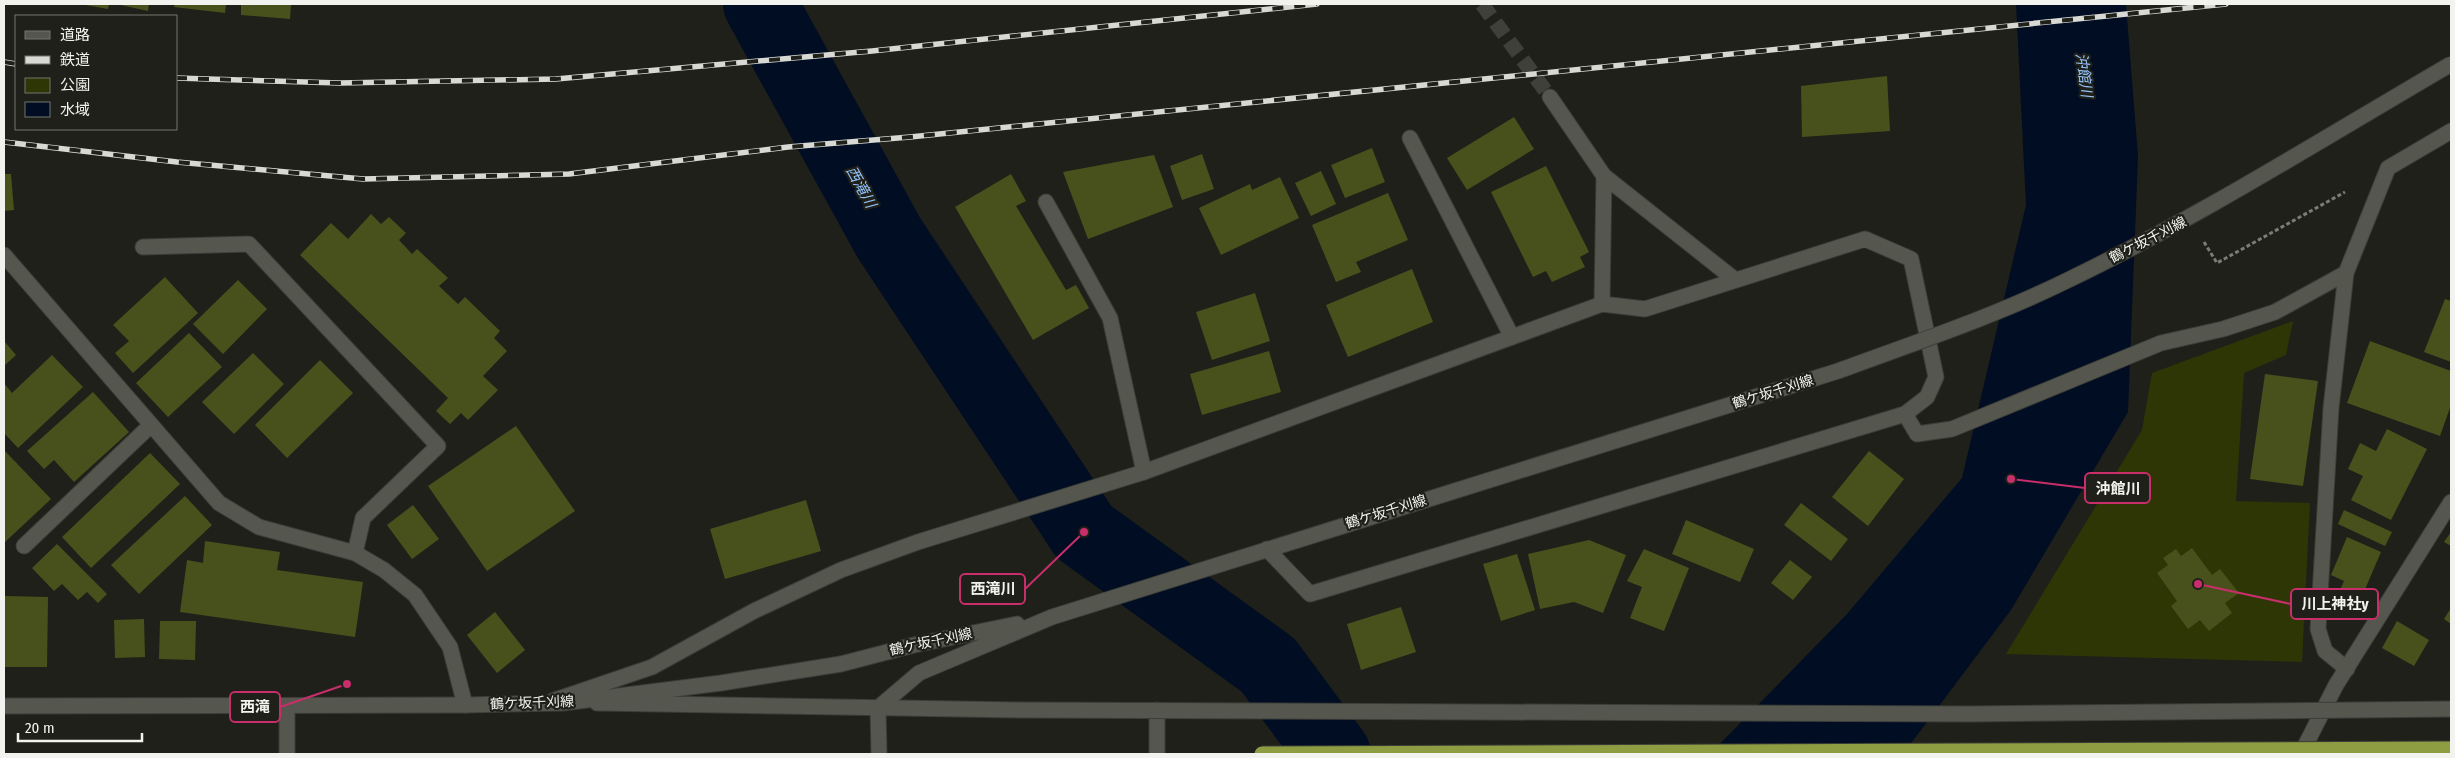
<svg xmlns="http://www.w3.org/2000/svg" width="2455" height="758" font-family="'Fira Sans Condensed','Noto Sans JP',sans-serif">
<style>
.green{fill:#2e3605}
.water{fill:#000d22}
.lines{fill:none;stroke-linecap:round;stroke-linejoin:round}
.river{stroke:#000d22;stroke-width:74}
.building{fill:#48511b}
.minor-tunnel{stroke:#3f403a;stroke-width:15;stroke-dasharray:15 8;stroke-linecap:butt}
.service-casing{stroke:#3c3d38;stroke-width:17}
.minor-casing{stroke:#3c3d38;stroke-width:17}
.secondary-casing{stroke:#3c3d38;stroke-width:17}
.path{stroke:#7b7c76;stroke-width:3;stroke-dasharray:4 2.5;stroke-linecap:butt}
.service{stroke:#55574f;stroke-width:15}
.minor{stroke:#55574f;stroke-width:15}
.secondary{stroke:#55574f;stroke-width:15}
.rail-casing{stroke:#d8d9d4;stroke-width:5.5}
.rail{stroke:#1f201a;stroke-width:4;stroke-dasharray:11;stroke-linecap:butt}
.minor-bridge-casing{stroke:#3c3d38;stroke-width:17;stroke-linecap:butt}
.secondary-bridge-casing{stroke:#3c3d38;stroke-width:17;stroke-linecap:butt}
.trunk-bridge-casing{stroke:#3c3d38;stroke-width:17;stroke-linecap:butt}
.minor-bridge{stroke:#55574f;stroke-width:15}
.secondary-bridge{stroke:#55574f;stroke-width:15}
.trunk-bridge{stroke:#8e9c42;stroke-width:15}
.labels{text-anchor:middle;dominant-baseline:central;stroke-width:4.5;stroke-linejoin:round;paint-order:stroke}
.street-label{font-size:14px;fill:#f2f3ee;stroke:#1f201a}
.water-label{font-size:15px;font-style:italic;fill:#94c3fb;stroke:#1f201a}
.leader{fill:none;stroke:#c72e6a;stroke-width:2}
.callout-dot{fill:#c72e6a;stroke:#1f201a;stroke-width:2}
.callout{fill:#1f201a;stroke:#c72e6a;stroke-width:2}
.callout-label{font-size:15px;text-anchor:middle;font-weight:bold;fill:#f2f3ee}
</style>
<rect width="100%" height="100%" fill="#1f201a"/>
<polygon class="green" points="2293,321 2286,355 2244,373 2236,501 2310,503 2302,662 2006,654 2142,430 2152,373"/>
<polygon class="water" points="2016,4 2126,4 2138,156 2128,412 2011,610 1903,754 1710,754 1847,614 1962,478 2026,205"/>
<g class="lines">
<polyline class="river" points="760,4 889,238 1084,532 1268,665 1334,754"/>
</g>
<g class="building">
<polygon points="80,4 109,4 108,9"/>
<polygon points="116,4 149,4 148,11"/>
<polygon points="175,4 226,4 225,13 174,7"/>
<polygon points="241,4 291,4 290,19 241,15"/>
<polygon points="1887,76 1890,131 1802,137 1801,86"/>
<polygon points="1514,117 1534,149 1467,190 1447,158"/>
<polygon points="1372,148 1385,182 1345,198 1331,165"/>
<polygon points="1202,154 1214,189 1182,200 1170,166"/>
<polygon points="1154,155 1173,207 1088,239 1063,172"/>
<polygon points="1546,166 1589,252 1580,257 1585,267 1552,282 1546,271 1533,277 1491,192"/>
<polygon points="1321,171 1336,204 1311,216 1295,183"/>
<polygon points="4,174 11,174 14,210 4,211"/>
<polygon points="1011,174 1026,201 1016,206 1066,290 1076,285 1089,308 1033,340 955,207"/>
<polygon points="1280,177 1299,218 1221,255 1199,208 1250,184 1252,190"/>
<polygon points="1388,193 1408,240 1356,262 1361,272 1336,282 1312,225"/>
<polygon points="371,214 381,224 389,217 406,233 399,240 412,254 417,249 448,278 439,286 458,304 465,297 500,331 494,338 507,351 483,376 498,390 468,420 461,413 450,424 436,411 448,398 300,255 331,223 348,239"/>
<polygon points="1412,269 1433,322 1348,357 1326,305"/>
<polygon points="165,277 198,313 133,373 115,353 129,341 113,325"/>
<polygon points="238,280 267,309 223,354 193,324"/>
<polygon points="1255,293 1270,341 1212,360 1196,312"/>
<polygon points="2445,299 2451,301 2451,362 2424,352"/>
<polygon points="189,333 222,367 168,417 136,383"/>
<polygon points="4,341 16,355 4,366"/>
<polygon points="2370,341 2451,371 2451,405 2440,436 2347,403"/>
<polygon points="1269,351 1281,392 1202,415 1190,374"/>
<polygon points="253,353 284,384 234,434 202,402"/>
<polygon points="52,355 83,387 18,448 4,433 4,383 12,393"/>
<polygon points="320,360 353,393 287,458 255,425"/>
<polygon points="2265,374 2318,381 2303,486 2250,479"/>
<polygon points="93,392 129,432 74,482 54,460 44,469 27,451"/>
<polygon points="516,426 575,511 487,571 428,486"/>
<polygon points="2387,429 2427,449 2391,520 2351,500 2363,476 2348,469 2360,443 2376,451"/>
<polygon points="4,450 51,499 4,543"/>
<polygon points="1869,451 1904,479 1868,526 1832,497"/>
<polygon points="150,453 180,484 91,568 62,537"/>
<polygon points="185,496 212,525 139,594 111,565"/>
<polygon points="806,500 821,551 725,579 710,529"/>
<polygon points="1801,503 1848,539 1831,561 1784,525"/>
<polygon points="413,505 439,539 412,559 387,525"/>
<polygon points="2344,510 2392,532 2385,546 2338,524"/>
<polygon points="1686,520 1754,549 1740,582 1672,554"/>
<polygon points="2451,532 2451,546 2444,542"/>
<polygon points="2347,537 2381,552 2357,608 2336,599 2344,581 2331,575"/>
<polygon points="1589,540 1626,555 1603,613 1574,602 1540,609 1528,554"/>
<polygon points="205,541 280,552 277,570 363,582 355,637 180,612 187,560 203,563"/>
<polygon points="57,544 107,594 98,603 87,592 78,600 62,584 54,591 32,568"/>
<polygon points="2192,548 2212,575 2220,569 2239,593 2225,603 2232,613 2209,631 2200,620 2188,629 2171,606 2177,601 2157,573 2168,565 2163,558 2176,549 2181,556"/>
<polygon points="1644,549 1689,568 1664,631 1630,618 1642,587 1627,581"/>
<polygon points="1517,554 1535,610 1501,621 1483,564"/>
<polygon points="1790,560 1812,577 1793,600 1771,583"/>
<polygon points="4,596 48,597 47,667 4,667"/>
<polygon points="1401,607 1416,652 1361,670 1347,624"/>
<polygon points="2451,608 2451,624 2444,619"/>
<polygon points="495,612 525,650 497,673 467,635"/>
<polygon points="144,619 145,657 115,658 114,620"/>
<polygon points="160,621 196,621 195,660 159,659"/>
<polygon points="2397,621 2429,640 2414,666 2382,648"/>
</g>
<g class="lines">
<polyline class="minor-tunnel" points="1482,4 1550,97"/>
<g class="service-casing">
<g id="service">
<polyline points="1410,138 1512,337"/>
<polyline points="1046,202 1110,318 1144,472"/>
<polyline points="143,247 249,244 438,446 363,518 355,553"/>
<polyline points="24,546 151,425"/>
</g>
</g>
<g class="minor-casing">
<g id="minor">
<polyline points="1550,97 1604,176 1602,304"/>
<polyline points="1604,176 1734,279"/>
<polyline points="4,255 219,503 259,527 355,553 384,570 415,595 450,647 465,705"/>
<polyline points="1905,414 1917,434 1952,429 2161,343 2223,329 2275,312 2346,273"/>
<polyline points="2347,669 2325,651 2318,629 2331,408 2346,273 2388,168 2451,131"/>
<polyline points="552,701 652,667 754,611 841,570 918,542 1144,472 1602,304 1645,309 1865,239 1911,259 1936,377 1927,397 1905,414 1310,594 1267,549"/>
<polyline points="597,703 1018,710"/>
<polyline points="1157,710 1157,754"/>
<polyline points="287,754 287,706"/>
<polyline points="2301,754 2336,685 2451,502"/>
</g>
</g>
<g class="secondary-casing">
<g id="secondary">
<polyline points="4,706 465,705 563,703 721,683 841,664 914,645 1017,624"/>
<polyline points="879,754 878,708 919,673 1052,617 1838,371"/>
</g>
</g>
<polyline class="path" points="2204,242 2217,263 2345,192"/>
<use href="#service" class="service"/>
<use href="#minor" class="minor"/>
<use href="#secondary" class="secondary"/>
<g class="rail-casing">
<g id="rail">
<polyline points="4,62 16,64"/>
<polyline points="176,78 340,83 556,79 872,51 1317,4"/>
<polyline points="4,142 177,162 363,179 569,174 788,147 910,137 2226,4"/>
</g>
</g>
<use href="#rail" class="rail"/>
<g class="minor-bridge-casing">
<polyline id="minor-bridge" points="1018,710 1971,714 2451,709"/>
</g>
<g class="secondary-bridge-casing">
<path id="secondary-bridge" d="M1838 371C1914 343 1993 317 2066 281 2199 217 2324 138 2451 64"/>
</g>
<g class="trunk-bridge-casing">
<polyline id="trunk-bridge" points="1262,754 2451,749"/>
</g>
<use href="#minor-bridge" class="minor-bridge"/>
<use href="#secondary-bridge" class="secondary-bridge"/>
<use href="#trunk-bridge" class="trunk-bridge"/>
</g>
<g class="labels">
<g class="street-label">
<text transform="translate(2148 240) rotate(-27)">鶴ケ坂千刈線</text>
<text transform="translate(1773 392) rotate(-17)">鶴ケ坂千刈線</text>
<text transform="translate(1386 512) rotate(-17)">鶴ケ坂千刈線</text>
<text transform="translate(931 642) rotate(-12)">鶴ケ坂千刈線</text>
<text transform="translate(532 703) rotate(-2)">鶴ケ坂千刈線</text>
</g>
<g class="water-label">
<text transform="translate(2084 75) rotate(82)">沖館川</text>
<text transform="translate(861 187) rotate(61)">西滝川</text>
</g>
</g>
<path class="leader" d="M2011 479L2085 488M1084 532L1025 589M2198 584L2291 604M347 684L280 707"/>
<g class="callout-dot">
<circle cx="2011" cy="479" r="5"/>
<circle cx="1084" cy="532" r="5"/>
<circle cx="2198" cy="584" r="5"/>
<circle cx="347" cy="684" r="5"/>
</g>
<g class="callout">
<rect x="2085" y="473" width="65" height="30" rx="5"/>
<rect x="960" y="574" width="65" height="30" rx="5"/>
<rect x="2291" y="589" width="87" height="30" rx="5"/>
<rect x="230" y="692" width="50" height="30" rx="5"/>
</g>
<g class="callout-label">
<text x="2118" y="494">沖館川</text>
<text x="993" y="594">西滝川</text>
<text x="2335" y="609">川上神社y</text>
<text x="255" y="712">西滝</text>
</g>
<rect width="2455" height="758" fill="none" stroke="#f2f3ee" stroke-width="10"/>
<rect x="15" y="15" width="162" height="115" fill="#1f201a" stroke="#73746f"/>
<rect x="25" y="31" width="25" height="8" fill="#55574f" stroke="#73746f"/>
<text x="60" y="40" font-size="15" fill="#f2f3ee">道路</text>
<rect x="25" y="56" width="25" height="8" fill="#d8d9d4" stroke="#73746f"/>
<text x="60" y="65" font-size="15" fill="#f2f3ee">鉄道</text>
<rect x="25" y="78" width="25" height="15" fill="#2e3605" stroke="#73746f"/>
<text x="60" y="90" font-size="15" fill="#f2f3ee">公園</text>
<rect x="25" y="102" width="25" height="15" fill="#000d22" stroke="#73746f"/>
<text x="60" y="115" font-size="15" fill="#f2f3ee">水域</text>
<path d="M18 733v8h124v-8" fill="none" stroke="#f2f3ee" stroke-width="2.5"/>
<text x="25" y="733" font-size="15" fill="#f2f3ee" stroke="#1f201a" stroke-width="4" paint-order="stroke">20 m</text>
</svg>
